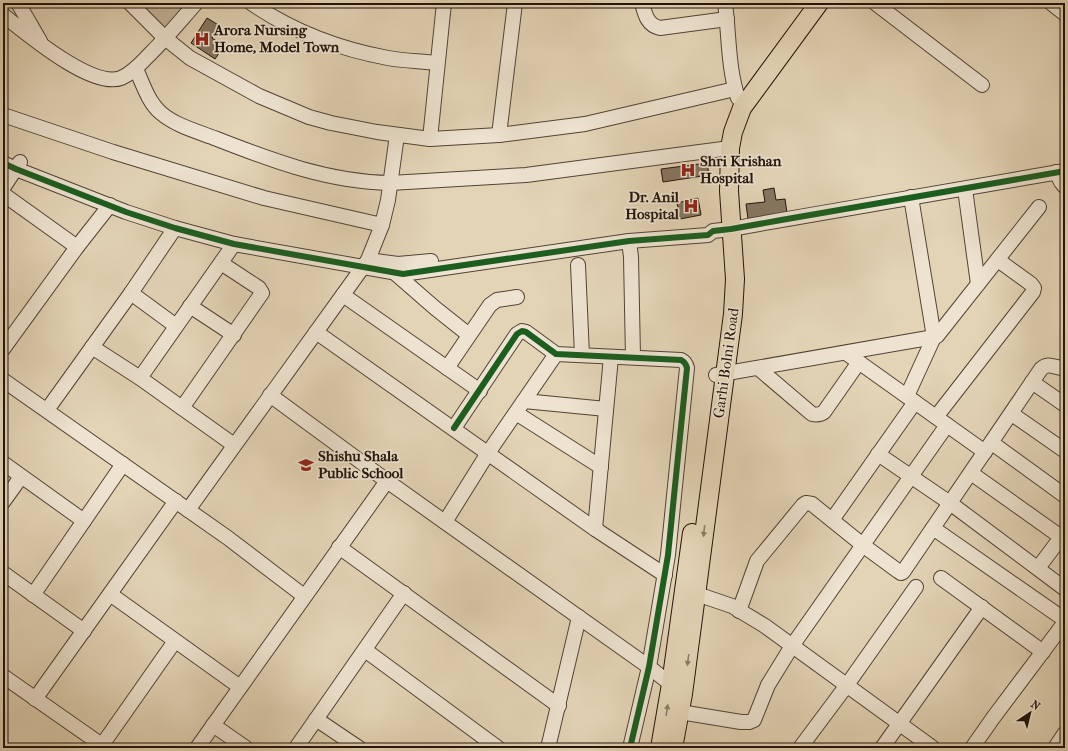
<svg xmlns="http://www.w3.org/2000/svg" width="1068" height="751" font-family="'IM FELL French Canon',serif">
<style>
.green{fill:#c2b398;stroke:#726350}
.building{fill:#867762;stroke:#211308}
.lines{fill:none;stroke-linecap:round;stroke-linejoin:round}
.minor-casing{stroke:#524334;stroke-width:16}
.major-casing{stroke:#211308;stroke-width:20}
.minor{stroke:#ede3d0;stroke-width:14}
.major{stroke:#e3d4b6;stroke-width:18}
.cycleway-casing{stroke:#ede3d0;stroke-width:8}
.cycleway{stroke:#1b5e20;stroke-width:6}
.oneway{fill:#8c7d68}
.labels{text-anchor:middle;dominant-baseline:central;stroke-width:3.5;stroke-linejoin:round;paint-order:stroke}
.poi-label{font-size:15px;font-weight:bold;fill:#211308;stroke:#ede3d0;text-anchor:start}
.street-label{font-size:15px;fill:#211308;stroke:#ede3d0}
</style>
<rect width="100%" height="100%" fill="#e3d4b6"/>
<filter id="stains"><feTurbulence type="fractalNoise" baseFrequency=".005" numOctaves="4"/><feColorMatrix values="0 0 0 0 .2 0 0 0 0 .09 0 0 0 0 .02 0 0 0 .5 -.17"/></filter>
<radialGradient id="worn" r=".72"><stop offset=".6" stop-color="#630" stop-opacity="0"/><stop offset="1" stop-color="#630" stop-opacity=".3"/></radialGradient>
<polygon class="green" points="138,3 193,3 168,32"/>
<g class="building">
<polygon points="207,18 220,26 212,38 224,46 215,59 191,43"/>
<polygon points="707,163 709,175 663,182 661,169"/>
<polygon points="774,188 776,200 785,199 787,213 748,219 746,204 765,202 763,190"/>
<polygon points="698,198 701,215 680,219 677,203"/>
</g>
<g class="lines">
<g class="minor-casing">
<g id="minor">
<polyline points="18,3 40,41"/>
<polyline points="130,3 165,38 190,58 259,96 309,117 331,123 377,132 430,139 499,135 585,124 735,89"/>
<path d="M251 3C292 31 339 49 388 58 404 61 421 61 437 63"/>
<path d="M642 3C645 14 647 25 660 28L727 19"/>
<path d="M725 3C729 33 728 69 738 98"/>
<polyline points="875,3 982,85"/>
<polyline points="1051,3 1065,14"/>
<path d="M3 15C26 33 92 89 121 78 133 73 142 62 151 53 167 37 181 20 196 3"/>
<path d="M136 69C143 84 148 102 161 113 176 126 199 132 217 139 273 161 329 182 390 183L526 175 730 148"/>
<polyline points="3,115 113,152 264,198 382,225"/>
<polyline points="499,135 515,3"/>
<polyline points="430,139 444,3"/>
<path d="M3 163 16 169 126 212 175 228 234 244 403 274 629 241 708 235 713 231 731 229C842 209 953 190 1065 171"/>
<polyline points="1056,172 1061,182 1065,187"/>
<polyline points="3,188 20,162"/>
<polyline points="965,189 978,284"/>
<polyline points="3,194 77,247"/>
<polyline points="629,241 631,257 633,357"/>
<polyline points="368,260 398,264 431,261"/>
<polyline points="578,265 582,355"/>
<polyline points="396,274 435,308 469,335"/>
<polyline points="131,293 176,326"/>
<polyline points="343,295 480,391"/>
<polyline points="190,306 234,335"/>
<polyline points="316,332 595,529 665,575"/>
<polyline points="92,347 140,378 234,445"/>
<polyline points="3,349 77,247 110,205"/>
<polyline points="846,353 985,452"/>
<polyline points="447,368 490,305 497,300 517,297"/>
<path d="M758 368 812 414C817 415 820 415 824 412L859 362"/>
<polyline points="716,375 934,337 937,336 1039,207"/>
<polyline points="140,378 234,244"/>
<polyline points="3,380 228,538 304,596"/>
<polyline points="1032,382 1065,405"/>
<polyline points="270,395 387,481 649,667 677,689"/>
<polyline points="907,396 934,337 911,197"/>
<polyline points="524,401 606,409"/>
<polyline points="182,408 262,293 259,288 221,263"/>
<polyline points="47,410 131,293 175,228"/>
<polyline points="516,413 601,467"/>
<polyline points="1012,414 1065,451"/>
<polyline points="936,417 1033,292 1034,288 1031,284 998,260"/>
<path d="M454 428 517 334 522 331 526 332 556 354 681 360C685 362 686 364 687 368L668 555 649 667 630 748"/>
<polyline points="992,443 1065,496"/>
<polyline points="878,454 950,503 1065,589"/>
<polyline points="3,463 84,521"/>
<polyline points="971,473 1061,537"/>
<polyline points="3,502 21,477"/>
<polyline points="188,510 368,260 382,225 388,200 397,135"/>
<polyline points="832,520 915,402"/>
<polyline points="445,522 488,453 556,354"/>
<polyline points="933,528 1065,620"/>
<polyline points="595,529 611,357"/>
<polyline points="339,547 559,706"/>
<polyline points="1038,568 1065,532"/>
<polyline points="3,573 84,631"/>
<polyline points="941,578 1043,652"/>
<polyline points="688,591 732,606 765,626 933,748"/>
<polyline points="110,594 240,687"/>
<polyline points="33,595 123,464"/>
<path d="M739 611 757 561 803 505 806 503 812 504 864 546 898 571 901 573 903 572 1041 369C1049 361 1056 369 1065 368"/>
<polyline points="365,650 498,748"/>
<polyline points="3,676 106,748"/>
<polyline points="35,699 176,501"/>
<polyline points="680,712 741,722 749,722 754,720 768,685 792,646 947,425"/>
<polyline points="316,719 359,748"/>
<polyline points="213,725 246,748"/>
<polyline points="102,745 175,641"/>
<polyline points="197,748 387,481"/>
<polyline points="296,748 404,593"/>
<polyline points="548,748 579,617"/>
<polyline points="800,748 847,685 916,587"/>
<polyline points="882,748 982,607"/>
<polyline points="972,748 993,718 1065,622"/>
<polyline points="1055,748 1065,733"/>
</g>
</g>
<g class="major-casing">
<g id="major">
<polyline points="660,748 671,684 692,533"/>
<polyline points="673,748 683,694 733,314 735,279 729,191 730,148 733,132 742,108 819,3"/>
</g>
</g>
<use href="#minor" class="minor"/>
<use href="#major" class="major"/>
<g class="cycleway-casing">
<g id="cycleway">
<path d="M3 163 16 169 126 212 175 228 234 244 403 274 629 241 708 235 713 231 731 229C842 209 953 190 1065 171"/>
<path d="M454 428 517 334 522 331 526 332 556 354 681 360C685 362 686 364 687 368L668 555 649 667 630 748"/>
</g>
</g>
<use href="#cycleway" class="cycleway"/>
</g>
<defs><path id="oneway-solid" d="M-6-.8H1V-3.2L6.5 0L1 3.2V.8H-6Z"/></defs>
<g class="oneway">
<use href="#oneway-solid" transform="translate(704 531) rotate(97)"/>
<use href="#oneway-solid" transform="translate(688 660) rotate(98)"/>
<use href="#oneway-solid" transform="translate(667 710) rotate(-81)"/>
</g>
<defs>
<g id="hospital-bare" transform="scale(1.2)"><path d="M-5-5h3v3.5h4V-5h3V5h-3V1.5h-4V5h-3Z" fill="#8f2418" stroke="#ede3d0" stroke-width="2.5" paint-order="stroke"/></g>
<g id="school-bare" transform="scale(1.2)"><path d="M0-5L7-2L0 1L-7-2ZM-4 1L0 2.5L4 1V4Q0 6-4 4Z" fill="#8f2418" stroke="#ede3d0" stroke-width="2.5" paint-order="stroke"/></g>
</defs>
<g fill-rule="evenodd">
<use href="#hospital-bare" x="202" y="39"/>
<use href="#hospital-bare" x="688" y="170"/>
<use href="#hospital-bare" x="691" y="206"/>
<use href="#school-bare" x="306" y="465"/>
</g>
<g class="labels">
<g class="poi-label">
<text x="214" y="30">Arora Nursing<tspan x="214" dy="17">Home, Model Town</tspan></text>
<text x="700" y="161">Shri Krishan<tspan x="700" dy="17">Hospital</tspan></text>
<text x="679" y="197" text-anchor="end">Dr. Anil<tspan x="679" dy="17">Hospital</tspan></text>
<text x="318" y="456">Shishu Shala<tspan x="318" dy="17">Public School</tspan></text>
</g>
<g class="street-label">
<text transform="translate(726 363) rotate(-82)">Garhi Bolni Road</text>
</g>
</g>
<rect width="1068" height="751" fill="none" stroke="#e3d4b6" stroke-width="16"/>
<rect x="4" y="4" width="1060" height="743" fill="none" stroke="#211308" stroke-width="2"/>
<rect x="8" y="8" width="1052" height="735" fill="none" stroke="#211308"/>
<g transform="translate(1030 713) rotate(35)" stroke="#ede3d0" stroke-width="3" paint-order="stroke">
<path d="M0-3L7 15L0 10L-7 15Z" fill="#211308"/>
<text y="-6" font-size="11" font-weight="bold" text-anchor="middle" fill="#211308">N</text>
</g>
<rect width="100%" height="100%" filter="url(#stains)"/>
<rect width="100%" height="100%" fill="url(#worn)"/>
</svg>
